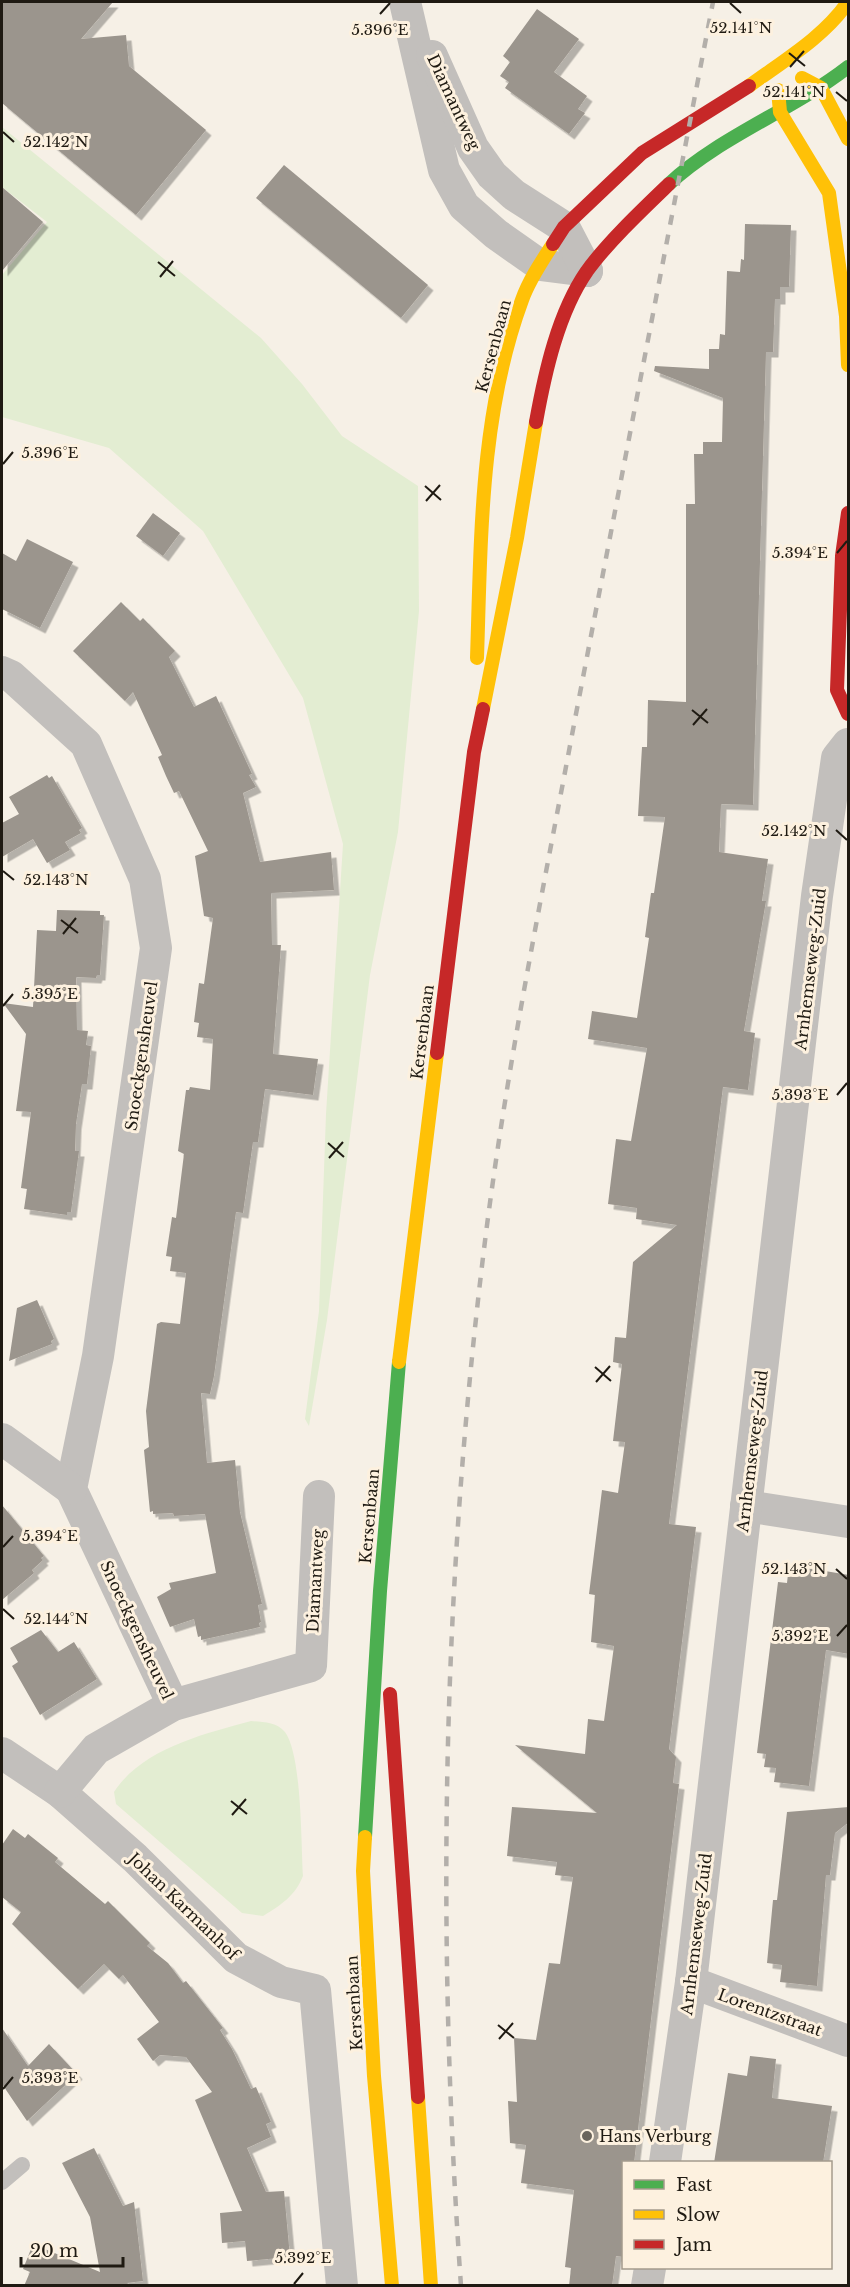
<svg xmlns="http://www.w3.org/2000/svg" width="850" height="2287" font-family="'Libre Baskerville',serif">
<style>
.green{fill:#e3edd2}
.building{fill:#9b958d;filter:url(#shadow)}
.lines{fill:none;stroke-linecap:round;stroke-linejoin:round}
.lane{stroke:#c2bfbc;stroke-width:16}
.street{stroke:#c2bfbc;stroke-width:32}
.fast{stroke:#4caf50;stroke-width:14}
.slow{stroke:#ffc107;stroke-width:14}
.jam{stroke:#c62828;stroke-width:14}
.rail{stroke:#b3afaa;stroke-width:4.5;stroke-dasharray:10 10;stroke-linecap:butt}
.ticks{fill:none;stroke:#1f1a12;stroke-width:2}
.poi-dot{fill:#6a655c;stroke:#fdf1df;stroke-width:2}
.labels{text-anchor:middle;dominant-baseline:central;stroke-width:6;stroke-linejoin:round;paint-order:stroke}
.street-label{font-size:16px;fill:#1f1a12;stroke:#fdf1df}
.poi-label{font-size:16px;fill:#1f1a12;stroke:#fdf1df;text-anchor:start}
.ticks-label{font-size:15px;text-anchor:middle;fill:#1f1a12;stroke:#fdf1df;stroke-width:6;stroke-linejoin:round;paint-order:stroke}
</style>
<defs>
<filter id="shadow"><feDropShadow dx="5.5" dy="5.5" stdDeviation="0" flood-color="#0004"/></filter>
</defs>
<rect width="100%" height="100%" fill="#f6f0e6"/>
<g class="green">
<polygon points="2,127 261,338 302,384 342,436 418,486 419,611 398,832 370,975 327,1320 309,1426 305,1419 319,1311 326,1114 343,844 303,698 203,531 109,448 2,417 2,275 47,222 2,187"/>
<path d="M251 1721C263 1722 277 1722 285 1732 302 1755 301 1844 303 1876 295 1896 281 1905 263 1916L242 1913 116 1804 114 1792C142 1749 203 1734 251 1721Z"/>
</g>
<g class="building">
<polygon points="2,2 113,2 81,39 126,35 129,66 206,130 136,215 2,103"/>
<polygon points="537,9 579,39 554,72 587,96 578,109 585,113 569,134 505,88 509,82 500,76 510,62 503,56"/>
<polygon points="284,165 428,285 401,318 256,198"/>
<polygon points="2,187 43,222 2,271"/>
<polygon points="745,224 791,225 789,287 780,287 780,299 775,299 773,352 766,352 753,805 721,804 719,852 768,859 762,901 766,901 744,1031 755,1033 748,1090 723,1087 669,1524 696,1527 669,1749 676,1757 673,1783 679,1784 634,2163 624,2163 624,2257 616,2256 612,2286 569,2286 571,2268 565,2267 574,2190 521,2183 526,2145 510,2143 508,2101 517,2102 514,2038 536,2040 549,1963 560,1964 573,1877 555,1875 557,1862 507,1856 512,1807 597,1813 515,1745 585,1754 588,1719 604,1721 614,1646 591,1642 595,1595 589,1594 602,1490 618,1493 625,1442 613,1441 622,1364 613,1362 615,1337 626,1338 633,1262 677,1225 636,1219 637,1208 608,1204 616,1139 631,1141 647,1048 588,1039 592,1011 637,1018 649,938 645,937 651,893 654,893 665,817 638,816 642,747 647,747 648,700 686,702 686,504 695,504 694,454 703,454 703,442 722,442 723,398 654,371 655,366 709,369 709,349 719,349 720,334 725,335 727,271 740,272 741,259 744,260"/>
<polygon points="153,513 180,533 163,556 136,536"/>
<polygon points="27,539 73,562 40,628 2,609 2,553 16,561"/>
<polygon points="121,602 140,621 143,618 175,651 169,657 194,707 216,696 252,774 249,775 256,787 243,793 260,862 331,852 334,890 271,893 272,945 281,945 273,1054 318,1059 313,1095 265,1089 258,1142 253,1142 243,1213 236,1212 214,1376 210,1394 201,1393 207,1463 235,1460 240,1512 262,1604 258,1605 261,1622 259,1623 260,1627 201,1640 201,1636 198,1637 194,1619 170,1627 157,1597 171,1589 169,1583 216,1573 205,1514 174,1516 173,1513 153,1514 153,1511 150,1512 144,1450 149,1447 146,1411 157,1324 161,1322 180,1324 186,1273 170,1271 172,1257 166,1256 172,1217 176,1218 184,1154 178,1151 186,1090 189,1090 190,1087 210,1090 213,1039 197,1037 199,1023 194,1022 199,983 204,984 213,918 204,916 195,856 208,851 179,791 174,793 166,776 158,757 162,755 133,692 125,701 73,651"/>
<polygon points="47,775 49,778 52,776 82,828 79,830 81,833 65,842 70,850 47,863 33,839 2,857 2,823 19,814 9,797"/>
<polygon points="57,910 100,911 100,915 104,915 100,975 97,975 96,978 76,977 77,1030 88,1031 86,1045 91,1046 87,1084 82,1084 76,1124 75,1151 79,1151 71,1212 67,1212 67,1215 24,1209 27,1189 21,1188 31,1112 16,1111 26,1034 3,1003 33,1007 37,930 56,931"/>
<polygon points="37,1300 54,1339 51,1341 52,1344 9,1361 17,1308"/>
<polygon points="2,1505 44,1556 41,1558 43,1560 32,1570 34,1573 2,1600"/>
<polygon points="789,1565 849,1575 849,1654 826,1650 809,1786 774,1782 776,1768 764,1767 766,1754 757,1753 778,1582 787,1583"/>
<polygon points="41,1630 58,1652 74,1642 97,1679 40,1715 12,1666 18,1662 10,1648"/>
<polygon points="849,1807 849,1822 835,1833 830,1875 826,1875 817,1986 780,1982 782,1965 767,1963 773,1900 777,1900 787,1812"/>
<polygon points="13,1829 25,1838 28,1834 58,1858 55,1862 105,1904 108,1901 150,1943 147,1946 168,1963 183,1983 186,1981 223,2028 220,2030 232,2049 251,2089 256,2087 271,2122 266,2124 271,2137 247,2148 266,2192 284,2191 290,2257 247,2261 245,2241 222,2243 220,2213 242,2211 195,2100 212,2092 186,2057 160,2055 153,2061 137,2039 159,2022 123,1975 119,1979 104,1964 78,1989 12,1924 21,1912 2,1897 2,1845"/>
<polygon points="2,2028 28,2066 49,2044 77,2074 27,2121 2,2084"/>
<polygon points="750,2056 776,2059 772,2098 832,2106 823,2163 714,2163 728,2073 747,2076"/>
<polygon points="94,2148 123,2206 134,2202 143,2281 127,2283 132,2286 24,2286 30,2272 23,2269 33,2244 100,2272 90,2217 62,2163"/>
</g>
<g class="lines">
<polyline class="lane" points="2,2182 22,2165"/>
<g class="street">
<polyline points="405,2 444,170 464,206 496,234 540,265 587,271"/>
<polyline points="432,56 473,148 492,175 514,195 564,227 587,271"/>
<polyline points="2,672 11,676 86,744 145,879 156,948 98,1356 71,1489 173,1705"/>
<polyline points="2,1439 71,1489"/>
<polyline points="746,1506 848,1522"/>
<polyline points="2,1753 60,1792 135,1858 236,1958 281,1982 315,1990 342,2286"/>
<polyline points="60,1792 96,1749 173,1705 311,1666 319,1496"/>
<polyline points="691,1982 848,2041"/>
<polyline points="665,2162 691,1982 817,896 837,758 848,744"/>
<polyline points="647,2286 650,2268"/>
</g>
<g class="fast">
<path d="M669 184C719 137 793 110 848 67"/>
<polyline points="365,1837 380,1591 399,1362"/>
</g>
<g class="slow">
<polyline points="802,78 821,88 848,139"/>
<path d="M749 86C783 61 824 37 848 2"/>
<polyline points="778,90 780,112 829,193 846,316 848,365"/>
<path d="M477 658C481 539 480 413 522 300 529 280 542 261 553 244"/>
<polyline points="483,709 517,538 536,422"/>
<polyline points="399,1362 437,1053"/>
<polyline points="365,1837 363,1871 374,2076 392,2286"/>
<polyline points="418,2097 431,2286"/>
</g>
<g class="jam">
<polyline points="553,244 564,227 642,153 749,86"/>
<path d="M536 422C545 372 558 313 587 271 608 242 643 209 669 184"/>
<polyline points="848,513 842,556 837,690 848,714"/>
<polyline points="437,1053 474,752 483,709"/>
<polyline points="390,1694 418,2097"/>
</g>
<path class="rail" d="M461 2286C436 1934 442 1583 486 1233 508 1060 543 890 575 719 621 480 667 241 713 2"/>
</g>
<path class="ticks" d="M730 3 741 13M380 14 390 3M789 53 805 66M790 67 804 51M836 92 847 101M3 132 14 142M158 262 175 276M160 277 173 261M3 464 13 452M425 486 441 500M426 501 440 485M837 553 847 541M692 710 708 723M693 725 707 709M836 830 847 840M3 871 14 880M61 920 78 933M63 934 76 918M3 1006 13 994M837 1095 847 1083M328 1143 344 1157M329 1158 343 1142M595 1367 611 1381M596 1382 610 1366M3 1547 13 1536M836 1569 847 1579M3 1609 14 1619M837 1636 847 1625M231 1801 247 1814M232 1815 246 1799M498 2025 514 2038M499 2039 513 2023M3 2089 13 2077M294 2284 303 2273"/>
<circle class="poi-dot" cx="587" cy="2136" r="6"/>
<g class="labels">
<g class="street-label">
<text transform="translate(454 102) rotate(65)">Diamantweg</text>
<text transform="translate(493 346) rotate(-75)">Kersenbaan</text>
<text transform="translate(810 969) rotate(-83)">Arnhemseweg-Zuid</text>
<text transform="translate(422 1032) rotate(-83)">Kersenbaan</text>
<text transform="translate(141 1056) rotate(-82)">Snoeckgensheuvel</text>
<text transform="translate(752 1451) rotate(-83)">Arnhemseweg-Zuid</text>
<text transform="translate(369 1516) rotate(-85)">Kersenbaan</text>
<text transform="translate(315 1581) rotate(-87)">Diamantweg</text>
<text transform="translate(137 1630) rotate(65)">Snoeckgensheuvel</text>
<text transform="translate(184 1906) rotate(44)">Johan Karmanhof</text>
<text transform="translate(696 1934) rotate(-83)">Arnhemseweg-Zuid</text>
<text transform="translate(354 2003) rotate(-93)">Kersenbaan</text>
<text transform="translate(770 2012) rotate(20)">Lorentzstraat</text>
</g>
<g class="poi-label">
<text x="599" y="2136">Hans Verburg</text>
</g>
</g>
<g class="ticks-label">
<text x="741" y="33">52.141°N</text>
<text x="380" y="35">5.396°E</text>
<text x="794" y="97">52.141°N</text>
<text x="56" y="147">52.142°N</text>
<text x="50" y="458">5.396°E</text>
<text x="800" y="558">5.394°E</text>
<text x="794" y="836">52.142°N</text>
<text x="56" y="885">52.143°N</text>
<text x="50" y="999">5.395°E</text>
<text x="800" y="1100">5.393°E</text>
<text x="50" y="1541">5.394°E</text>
<text x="794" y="1574">52.143°N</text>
<text x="56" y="1624">52.144°N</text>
<text x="800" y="1641">5.392°E</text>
<text x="50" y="2083">5.393°E</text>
<text x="303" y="2263">5.392°E</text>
</g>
<rect width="850" height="2287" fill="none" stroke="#1f1a12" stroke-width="6"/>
<rect x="622" y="2161" width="210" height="108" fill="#fdf1df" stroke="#a49b8d" stroke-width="1.5"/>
<rect x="634" y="2180" width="30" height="9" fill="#4caf50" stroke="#a49b8d" stroke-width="1.5"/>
<text x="676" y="2191" font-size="18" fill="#1f1a12">Fast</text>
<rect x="634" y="2210" width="30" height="9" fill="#ffc107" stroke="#a49b8d" stroke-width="1.5"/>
<text x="676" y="2221" font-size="18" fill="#1f1a12">Slow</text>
<rect x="634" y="2240" width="30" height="9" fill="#c62828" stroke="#a49b8d" stroke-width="1.5"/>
<text x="676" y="2251" font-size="18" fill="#1f1a12">Jam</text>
<path d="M21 2257v9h102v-9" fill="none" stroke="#1f1a12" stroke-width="3"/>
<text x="30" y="2257" font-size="18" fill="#1f1a12" stroke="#fdf1df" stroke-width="4.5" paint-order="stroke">20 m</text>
</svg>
